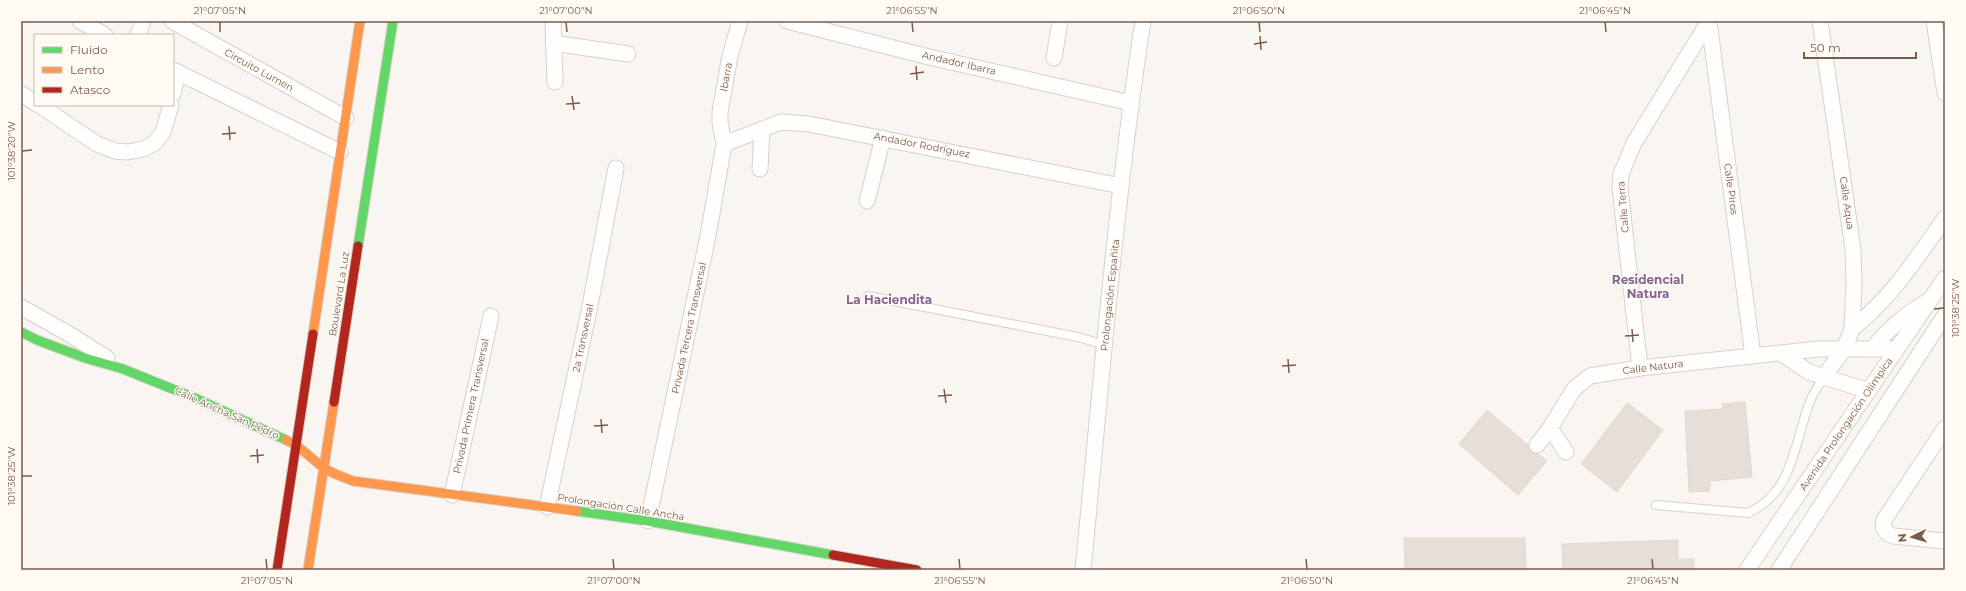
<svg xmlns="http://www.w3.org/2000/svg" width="1966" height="591" font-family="Montserrat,sans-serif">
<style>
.building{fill:#e6ded7;stroke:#e2d8d2}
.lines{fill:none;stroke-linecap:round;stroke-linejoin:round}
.lane-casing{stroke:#d7d1cb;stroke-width:10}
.street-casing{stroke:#d7d1cb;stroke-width:17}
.fast-casing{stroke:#d9d2cb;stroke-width:11}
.slow-casing{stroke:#d9d2cb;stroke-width:11}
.jam-casing{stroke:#d9d2cb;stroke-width:11}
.lane{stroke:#fefefd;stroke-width:8}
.street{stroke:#fefefd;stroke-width:15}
.fast{stroke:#63d668;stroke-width:9}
.slow{stroke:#ff974d;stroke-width:9}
.jam{stroke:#b3261e;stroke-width:9}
.ticks{fill:none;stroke:#7a5c4d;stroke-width:1.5}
.labels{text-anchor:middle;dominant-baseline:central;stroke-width:3;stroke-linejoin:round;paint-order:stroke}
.street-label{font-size:10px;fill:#7a5c4d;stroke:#fffaf3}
.quarter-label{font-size:12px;font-weight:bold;fill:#846695;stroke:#fffaf3}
.neatline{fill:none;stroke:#7a5c4d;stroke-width:1.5}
.ticks-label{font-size:10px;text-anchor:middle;fill:#7a5c4d}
</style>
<rect width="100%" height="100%" fill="#f9f5f0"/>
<g class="building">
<polygon points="1745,402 1752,477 1710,481 1710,491 1689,492 1685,411 1723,409 1722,404"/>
<polygon points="1627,403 1663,430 1617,492 1581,464"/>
<polygon points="1487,410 1528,445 1531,452 1538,454 1547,461 1518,495 1459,444"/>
<polygon points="1404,538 1525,538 1526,570 1405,570"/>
<polygon points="1678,540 1678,559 1694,559 1694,570 1563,570 1562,544"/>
</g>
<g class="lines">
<g class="lane-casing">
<g id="lane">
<polyline points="868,296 1078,337 1105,345"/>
<path d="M1656 505 1748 513C1795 492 1794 440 1811 399 1814 392 1819 385 1823 378"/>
</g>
</g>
<g class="street-casing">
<g id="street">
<polyline points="80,21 105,35"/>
<polyline points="172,21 346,118"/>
<polyline points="553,21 555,82"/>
<polyline points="787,21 929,57 1131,103"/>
<polyline points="1820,21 1853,249 1854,283 1852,329 1844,349 1823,378"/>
<polyline points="1934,21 1945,93"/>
<polyline points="1709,22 1753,356"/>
<polyline points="138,35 143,21"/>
<polyline points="553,43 628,54"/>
<polyline points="1054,58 1060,21"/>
<polyline points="173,70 340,152"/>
<polyline points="21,93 35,103"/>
<polyline points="173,94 178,72"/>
<polyline points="39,105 97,144 115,151 128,152 143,149 155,143 163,132 171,105"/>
<polyline points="724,144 781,122 809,124 1121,186"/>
<polyline points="760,169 762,129"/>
<polyline points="867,201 883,138"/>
<polyline points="21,307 69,334 107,358"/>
<path d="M1852 329C1891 298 1917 258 1945 218"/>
<path d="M1872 349C1888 329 1904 315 1926 302"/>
<polyline points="1782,354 1809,372 1869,391"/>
<polyline points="1640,368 1620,188 1621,174 1634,143 1709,21"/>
<polyline points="1550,428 1566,452"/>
<polyline points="1945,428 1884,520 1883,527 1887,533 1893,536 1945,541"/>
<polyline points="1537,445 1550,428 1574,389 1590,376 1640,368 1818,349 1897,349"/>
<polyline points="452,495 491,316"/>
<polyline points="547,507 589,311 616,168"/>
<polyline points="648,521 708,236 724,144 720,123 720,112 730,56 740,21"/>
<path d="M1083 570C1101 387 1115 203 1143 21"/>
<polyline points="1747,570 1945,278"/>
<polyline points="1779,570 1945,315"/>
</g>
</g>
<g class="fast-casing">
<g id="fast">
<polyline points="358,246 393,21"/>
<polyline points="21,332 37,340 85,358 123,369 195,398 286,440"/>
<polyline points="577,511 648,521 833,555"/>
</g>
</g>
<g class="slow-casing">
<g id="slow">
<polyline points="313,334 360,21"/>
<path d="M286 440C301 446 311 459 324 468 333 474 343 477 353 481L577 511"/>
<polyline points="308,570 334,402"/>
</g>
</g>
<g class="jam-casing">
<g id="jam">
<polyline points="334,402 358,246"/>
<polyline points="833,555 917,570"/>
<polyline points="277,570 313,334"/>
</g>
</g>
<use href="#lane" class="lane"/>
<use href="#street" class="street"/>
<use href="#fast" class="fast"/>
<use href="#slow" class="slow"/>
<use href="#jam" class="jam"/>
</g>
<path class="ticks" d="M220 22V32M566 22 567 32M912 22 913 32M1259 22 1260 32M1605 22 1606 32M1260 36 1261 50M1254 44 1267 42M916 66 917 80M910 74 924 72M572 96 574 110M566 104 580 103M229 126 230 140M222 134 236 133M22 151 32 150M1934 309 1944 308M1632 329 1633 342M1625 336 1639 335M1288 359 1289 373M1282 366 1296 365M944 389 946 403M938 396 952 395M601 419 602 433M594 426 608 425M257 449 258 463M250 456 264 455M22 476H32M266 559 267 569M613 559 614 569M959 559 960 569M1306 559 1307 569M1652 559 1653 569"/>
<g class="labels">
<g class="street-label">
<text transform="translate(959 63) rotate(13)">Andador Ibarra</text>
<text transform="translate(259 70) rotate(29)">Circuito Lumen</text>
<text transform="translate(726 77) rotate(-80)">Ibarra</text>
<text transform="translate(922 145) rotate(11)">Andador Rodríguez</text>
<text transform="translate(1731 189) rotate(82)">Calle Piros</text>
<text transform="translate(1847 203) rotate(82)">Calle Aqua</text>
<text transform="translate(1623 207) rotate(-95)">Calle Terra</text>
<text transform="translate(339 294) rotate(-81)">Boulevard La Luz</text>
<text transform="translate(1110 295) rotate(-84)">Prolongación Españita</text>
<text transform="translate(689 328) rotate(-78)">Privada Tercera Transversal</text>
<text transform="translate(583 338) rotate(-78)">2a Transversal</text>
<text transform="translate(1653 367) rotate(-7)">Calle Natura</text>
<text transform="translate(471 406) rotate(-78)">Privada Primera Transversal</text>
<text transform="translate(227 413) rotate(24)">Calle Ancha San Pedro</text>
<text transform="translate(1846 424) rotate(-56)">Avenida Prolongación Olímpica</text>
<text transform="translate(621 507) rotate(9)">Prolongación Calle Ancha</text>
</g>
<g class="quarter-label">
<text x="1648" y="279">Residencial<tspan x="1648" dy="14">Natura</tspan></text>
<text x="889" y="299">La Haciendita</text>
</g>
</g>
<rect width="1966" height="591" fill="none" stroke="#fffaf3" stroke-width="44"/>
<rect x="34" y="34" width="140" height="72" fill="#fffaf3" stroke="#cabbb1"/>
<rect x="42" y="47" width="20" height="6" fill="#63d668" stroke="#cabbb1"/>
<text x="70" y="54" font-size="12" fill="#7a5c4d">Fluido</text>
<rect x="42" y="67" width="20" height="6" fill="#ff974d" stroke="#cabbb1"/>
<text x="70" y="74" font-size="12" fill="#7a5c4d">Lento</text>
<rect x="42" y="87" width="20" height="6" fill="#b3261e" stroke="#cabbb1"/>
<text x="70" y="94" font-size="12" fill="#7a5c4d">Atasco</text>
<g transform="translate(1912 537) rotate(265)" stroke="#fffaf3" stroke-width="3" paint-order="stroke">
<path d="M0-3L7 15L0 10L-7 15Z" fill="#7a5c4d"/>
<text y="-6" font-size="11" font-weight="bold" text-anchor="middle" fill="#7a5c4d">N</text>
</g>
<path d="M1804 52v6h112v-6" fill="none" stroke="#7a5c4d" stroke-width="2"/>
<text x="1810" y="52" font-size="12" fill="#7a5c4d" stroke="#fffaf3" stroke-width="3" paint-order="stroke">50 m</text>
<rect x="22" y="22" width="1922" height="547" class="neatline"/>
<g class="ticks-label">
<text x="220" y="14">21°07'05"N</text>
<text x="566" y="14">21°07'00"N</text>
<text x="912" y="14">21°06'55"N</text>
<text x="1259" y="14">21°06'50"N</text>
<text x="1605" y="14">21°06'45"N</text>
<text transform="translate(11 151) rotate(-90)" y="4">101°38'20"W</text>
<text transform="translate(1955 308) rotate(-90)" y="4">101°38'25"W</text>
<text transform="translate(11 476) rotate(-90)" y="4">101°38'25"W</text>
<text x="267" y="584">21°07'05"N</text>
<text x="614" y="584">21°07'00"N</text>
<text x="960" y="584">21°06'55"N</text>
<text x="1307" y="584">21°06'50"N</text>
<text x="1653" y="584">21°06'45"N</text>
</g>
</svg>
